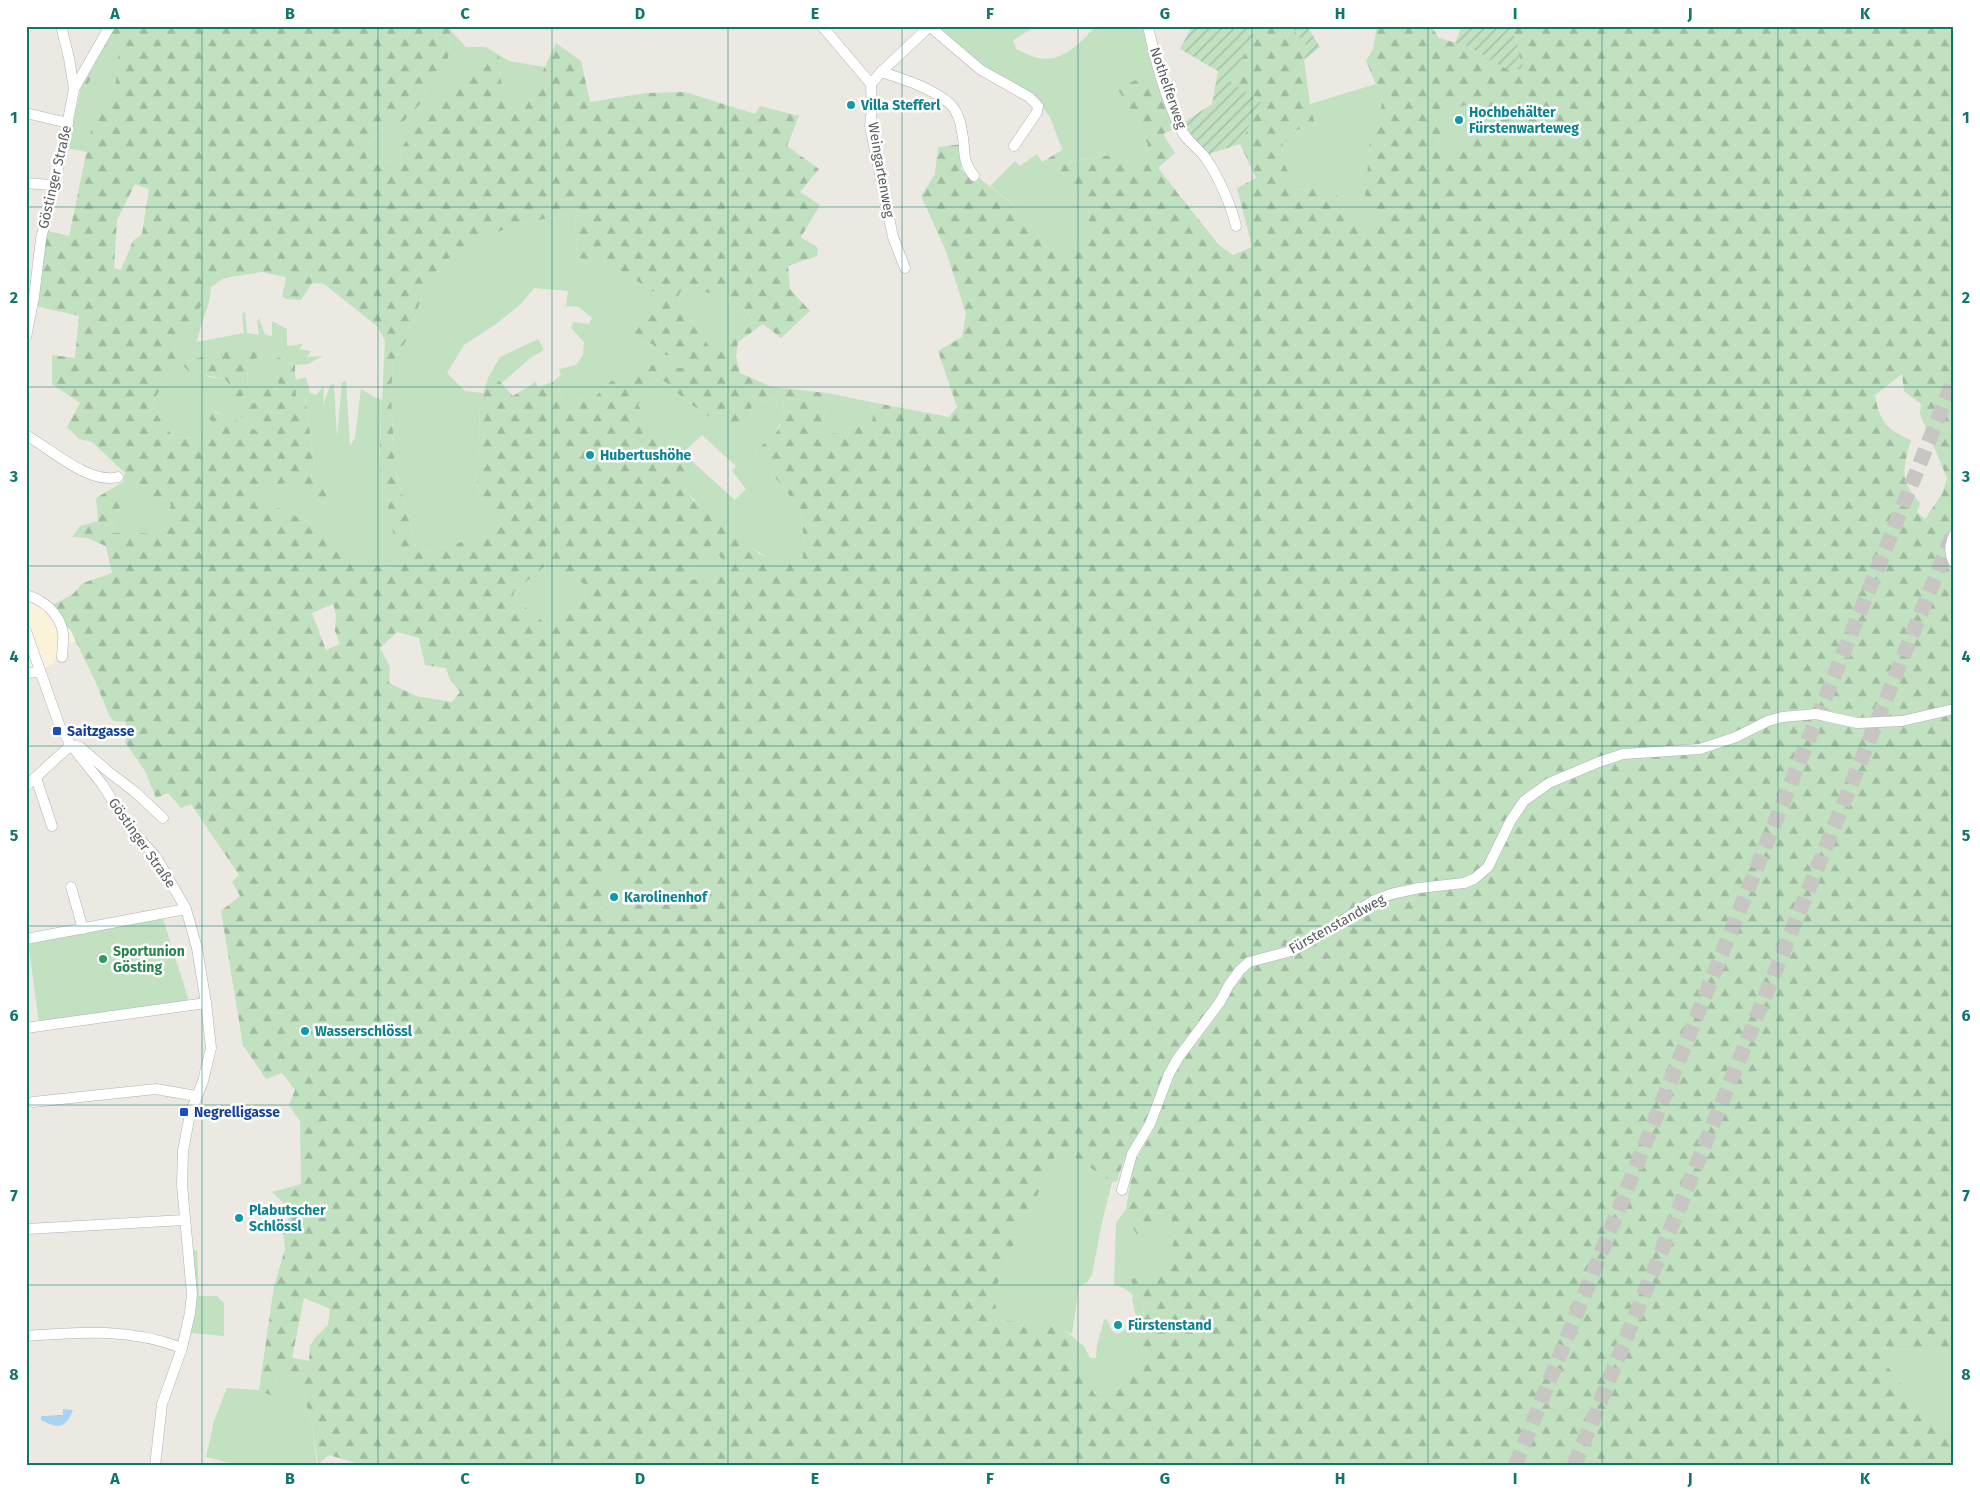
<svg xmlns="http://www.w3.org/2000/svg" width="1980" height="1492" font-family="'Fira Sans',sans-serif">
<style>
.commercial{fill:#faf2d9}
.green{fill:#c1e1c1}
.forest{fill:url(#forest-firs);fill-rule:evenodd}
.garden{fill:url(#garden-furrows)}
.water{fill:url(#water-ripples)}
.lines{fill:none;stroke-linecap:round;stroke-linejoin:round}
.highway-tunnel{stroke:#c7c6c2;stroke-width:15;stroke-dasharray:15 8;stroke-linecap:butt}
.minor-casing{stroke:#afb2b6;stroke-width:11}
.minor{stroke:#fff;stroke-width:10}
.grid{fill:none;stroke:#0f766e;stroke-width:1;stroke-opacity:0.55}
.culture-dot{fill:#0f9aa8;stroke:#fff;stroke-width:2}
.transit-dot{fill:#1a4fb4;stroke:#fff;stroke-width:2}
.leisure-dot{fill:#2e9e5b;stroke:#fff;stroke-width:2}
.labels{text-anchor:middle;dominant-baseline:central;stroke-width:5;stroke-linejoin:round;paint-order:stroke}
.street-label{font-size:14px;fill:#5a5d61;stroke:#fff}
.culture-label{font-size:14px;font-weight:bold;fill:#0d838f;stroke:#fff;text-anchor:start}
.transit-label{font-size:14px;font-weight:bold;fill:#164399;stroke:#fff;text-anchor:start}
.leisure-label{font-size:14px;font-weight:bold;fill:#27864d;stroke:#fff;text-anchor:start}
.neatline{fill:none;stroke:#0f766e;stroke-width:2}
.grid-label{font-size:16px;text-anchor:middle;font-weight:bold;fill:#0f766e}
</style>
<defs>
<pattern id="forest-firs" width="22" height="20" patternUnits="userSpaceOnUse" patternTransform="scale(1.25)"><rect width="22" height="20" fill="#c1e1c1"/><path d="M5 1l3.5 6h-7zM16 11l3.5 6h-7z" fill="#a0baa0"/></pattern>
<pattern id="garden-furrows" width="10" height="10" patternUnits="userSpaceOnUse" patternTransform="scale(1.25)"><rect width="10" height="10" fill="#c1e1c1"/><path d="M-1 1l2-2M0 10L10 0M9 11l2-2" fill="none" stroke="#a0baa0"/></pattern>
<pattern id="water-ripples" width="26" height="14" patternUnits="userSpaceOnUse" patternTransform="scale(1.25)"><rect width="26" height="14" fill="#a8d3f5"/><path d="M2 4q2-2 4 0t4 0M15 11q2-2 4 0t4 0" fill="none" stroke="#8caeca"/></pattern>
</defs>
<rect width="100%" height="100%" fill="#ebe9e2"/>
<polygon class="commercial" points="26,592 70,629 76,641 59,648 54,663 40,672 26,672"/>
<g class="green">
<path d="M941 26H1036L1013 40 1016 49C1023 52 1031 57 1039 58 1063 63 1081 42 1096 26H1146L1158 72 1118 87 1149 144 1141 170 1111 155 1067 162 1050 117 1036 99 978 65 938 31Z"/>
<polygon points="450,30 466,47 486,47 459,88 434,101 402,147 400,161 379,162 367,167 365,148 449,52"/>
<polygon points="112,42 120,49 115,92 93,121 87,152 67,148 81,88 85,89"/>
<polygon points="499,55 509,61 545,67 523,114 501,82"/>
<polygon points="1376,84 1382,93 1376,221 1372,230 1362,230 1330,186 1295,190 1282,157 1283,138 1293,131 1315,125 1310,104"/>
<path d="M1465 105 1474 111 1477 127 1452 150 1438 146C1443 120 1440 116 1465 105Z"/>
<polygon points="1037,154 1042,162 1063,173 1089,212 1088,231 1073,249 1046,249 1028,216 990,186 1015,161 1020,166"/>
<polygon points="575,213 577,257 623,272 654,292 662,293 662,308 643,322 639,342 652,344 662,354 676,357 682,360 683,368 667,368 649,364 631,378 611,381 595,397 578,400 561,394 553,382 561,375 559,369 576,365 583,355 584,342 571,328 573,322 589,324 592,318 579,307 566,306 568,291 534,288 521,304 496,324 464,345 447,373 465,391 483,393 479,405 480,443 476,478 480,499 501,523 480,537 425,552 420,542 415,541 395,468 391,395 393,361 408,338 420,302 431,279 442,264 470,241 524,223"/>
<path d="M211 287C210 307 200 323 197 342L244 333 242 314 245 311 247 333 259 335 257 322 259 318 265 335 272 336V321L287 329V346L303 344 299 349 311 351 307 357 323 356 308 364 295 365 265 351H222L187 361 173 349 192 322Z"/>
<path d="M689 289C712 293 744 299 753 323L737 330 715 349 710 348 678 298 680 292Z"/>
<polygon points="538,339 544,350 530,358 502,383 496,377 489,376 500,357"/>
<path d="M258 358 271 364C271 373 279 378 279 386L256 403 242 417 270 428 268 432 261 433 217 412 206 415 212 422 211 429C205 431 198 436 192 437 169 443 162 422 152 405 159 388 169 380 176 364L183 365 209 377 225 379 229 384 247 392 248 363Z"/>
<polygon points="306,377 310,393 316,395 324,386 323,405 330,386 334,383 337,437 342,383 346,380 350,446 355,438 361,389 374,397 382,400 379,463 402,570 350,561 308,522 244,492 286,483 326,504 327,486 314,462 306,404 296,399 295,380"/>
<path d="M655 380 666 382 685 400 729 431 744 428 752 406 771 399 784 402 782 419 775 436 754 451 801 510 804 544 802 562C794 562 785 563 778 561 747 551 700 510 681 484L696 465 735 500 746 489 732 471 736 466 702 435 684 452 656 431 638 405Z"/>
<path d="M827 393 871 402 873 417 870 429C865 428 859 426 854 427 842 429 830 439 818 431L824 421Z"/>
<polygon points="130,485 144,490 152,499 161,497 171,504 166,526 156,534 130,532 112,533 113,524"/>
<polygon points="713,545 723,560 717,570 715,583 698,579 685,582 696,564"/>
<polygon points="545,566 573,576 585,585 586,598 565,610 555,626 546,624 513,597 514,592"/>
<polygon points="610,876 629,883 632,896 622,909 608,909 602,894"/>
<polygon points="163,919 189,1001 39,1023 28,941"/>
<path d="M1059 1147 1112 1182 1102 1222 1092 1275 1087 1282 1079 1286 1072 1334C1049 1323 1025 1322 999 1320L993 1295 1008 1257 1030 1212Z"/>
<polygon points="1126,1209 1131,1217 1153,1227 1170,1218 1178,1232 1165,1262 1145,1276 1135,1293 1143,1303 1145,1339 1132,1375 1117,1389 1095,1395 1071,1370 1077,1341 1084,1346 1090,1358 1096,1358 1097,1345 1104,1320 1107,1319 1112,1331 1118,1334 1130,1327 1130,1330 1135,1330 1135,1326 1138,1325 1132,1299 1133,1295 1124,1288 1114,1285 1116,1223"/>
<polygon points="197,1250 199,1296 217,1296 224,1303 224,1336 191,1333 194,1316 192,1251"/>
<polygon points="1872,1348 1954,1352 1954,1410 1941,1435"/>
<polygon points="279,1371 308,1386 304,1396 312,1424 317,1466 242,1466 206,1457 214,1421 227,1388 259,1390 272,1396"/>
</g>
<path class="forest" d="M115 26H453C447 34 451 44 449 53 443 84 421 103 400 125L383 127 365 148 368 167 379 162 400 161 402 147 434 100 459 87 486 47 499 55 501 82 523 113 556 43 581 61 590 102 646 93 685 92 755 114 760 106 799 116 787 146 819 169 800 192 820 205 801 237 818 248 817 256 788 266 790 289 810 311 781 338 763 324 738 342 736 356 740 373 772 387 827 393 824 421 818 431C829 439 842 429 854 427 859 426 865 428 870 429L873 417 871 402 949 417 957 407 938 351 962 337 966 314 946 251 921 196 935 174 938 147 963 144 961 169 975 182 979 178 1028 216 1046 249H1073L1088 231 1089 212 1063 173 1042 162 1064 149 1068 162 1111 155 1141 169 1148 144 1117 87 1158 72 1176 128 1163 134 1175 153 1158 168 1218 244 1233 255 1252 247 1237 188 1256 178 1240 144 1261 102 1230 81 1255 37 1244 26H1291L1308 48 1304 60 1310 104 1315 125 1293 131 1308 149 1297 152 1283 138 1282 157 1295 190 1330 186 1362 229 1372 230 1376 221 1364 206 1371 133 1380 126 1382 93 1376 84 1366 61 1373 49 1377 26H1431L1439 38 1469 47 1509 70 1522 68 1516 39 1508 26H1954V1212L1951 1214 1954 1219V1352L1873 1348 1941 1435 1954 1410V1466H366L329 1455 318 1464 312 1424 304 1396 308 1386 279 1371 272 1396 259 1390 274 1286 285 1249 283 1232 291 1210 272 1192 301 1184 300 1121 289 1105 295 1090 282 1073 266 1079 243 1045 221 911 240 896 232 882 239 875 191 804 181 808 168 793 156 798 145 771 125 742 129 732 125 722 114 721 110 717 95 681 70 629 60 625 52 605 72 595 83 583 112 573 106 546 87 538 72 537 80 526 98 521 96 498 123 482 125 473 92 442 79 439 67 427 80 403 52 384V355L75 358 79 316 36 306 47 231 69 236 93 121 115 92 119 49 112 42 85 89 81 88ZM1465 105 1474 111 1477 127 1452 150 1438 146C1443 121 1440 116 1465 105ZM135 184 149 189 142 234 133 241 121 270 114 268 117 220ZM575 213 577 257 623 272 654 292 662 293V308L643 322 635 332 639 342 652 344 662 354 676 357 682 360V368H667L649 364 631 378 611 381 595 397 578 400 561 394 553 382 538 387 536 382 513 396 496 377 489 376 479 405 480 443 476 478 480 499 501 523 480 537 425 552 420 542 415 541 395 468 391 395 393 361 408 338 420 302 431 279 442 264 470 241 524 223ZM262 272 285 277 286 279 282 296 286 299 301 300 312 283 324 284 378 327 385 341 379 463 401 570 350 560 308 522 245 492 286 483 326 504 327 486 314 462 306 404 296 399 295 365 265 351H222L187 361 173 349 192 322 211 287 224 278ZM689 289C711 293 745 299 753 323L737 330 715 349 710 348 678 298 680 292ZM258 358 271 364C271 373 279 378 279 387L275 390 268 385 255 395 256 403 242 404 241 417 270 428 268 431 261 433 230 417 206 410V415L212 422 211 429C205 431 198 436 192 437 169 443 162 422 152 405 159 388 169 380 176 365H183L189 372 225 379 229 384 225 391 229 397 237 399 247 393 248 363ZM1902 374 1904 391 1921 404 1920 414 1947 478 1942 494 1925 519 1917 512 1920 503C1899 479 1903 469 1911 440 1885 429 1880 421 1875 395ZM655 380 666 382 685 400 729 431 744 428 752 406 771 399 784 402C781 432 779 434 754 451L801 510 804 544 802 562H781L759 554 693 500 681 484 696 465 684 452 656 431 638 405ZM130 485 144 490 152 500 161 497 171 504 166 526 156 534 130 532 112 533 113 524ZM713 545 722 560 717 570 715 582 698 579 686 581 696 564ZM545 566 573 576 585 585 586 598 565 610 555 626 546 624 513 597 514 592ZM333 604 336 614 335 631 340 644 326 650 312 613ZM397 632 419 638 425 665 446 668 450 680 460 692 452 702 416 696 389 683 390 667 380 648ZM610 876 629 883 632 896 622 909H608L602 894ZM1153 1124 1152 1132 1134 1163 1126 1209 1131 1217V1224L1140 1240 1146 1225 1153 1227 1170 1218 1178 1232 1165 1262 1145 1276 1131 1279 1135 1293 1143 1303 1145 1338 1132 1375 1117 1389 1095 1395 1082 1374 1071 1370 1077 1341C1062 1321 1022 1322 999 1320L993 1295 1008 1257 1030 1212 1059 1147 1112 1182 1117 1181C1125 1158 1130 1135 1153 1124ZM304 1298 330 1309 328 1325 315 1338 310 1346 309 1361 292 1358Z"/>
<g class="garden">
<polygon points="1192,26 1244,26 1255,37 1230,81 1261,102 1240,144 1206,155 1183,123 1212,104 1218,71 1180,49"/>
<polygon points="1291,26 1307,26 1320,47 1304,60 1308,48"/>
<polygon points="1462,26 1508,26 1516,39 1523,69 1508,70 1469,47 1455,43"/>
</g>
<path class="water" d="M63 1409 73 1410C65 1429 59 1429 41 1420V1416H44L63 1415Z"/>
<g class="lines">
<g class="highway-tunnel">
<polyline points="1515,1466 1954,379"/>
<polyline points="1574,1466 1953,534"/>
</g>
<g class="minor-casing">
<g id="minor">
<polyline points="61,26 69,58 74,89"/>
<polyline points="822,26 871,84"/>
<polyline points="933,26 935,31 981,70 1029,97 1038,106 1037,112 1014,146"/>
<path d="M1148 26C1155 60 1165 97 1180 128 1186 141 1199 148 1207 160 1219 178 1231 205 1236 226"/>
<path d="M881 72C903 79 929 87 948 102 956 108 961 122 962 132 966 151 961 160 974 176"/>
<polyline points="26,113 68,123"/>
<polyline points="26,183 50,185 55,184"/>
<polyline points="905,268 893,237 870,126 872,108 871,84 881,72 930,26"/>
<polyline points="26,337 34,297 41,239 62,152 74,89 110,26"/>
<path d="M26 435C51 449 89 485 118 477"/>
<path d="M1954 535C1949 545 1949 554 1954 563"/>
<path d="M26 595C44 600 60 614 63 633 64 641 62 650 62 657"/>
<polyline points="26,631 60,727 71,745 102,784 129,827 156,857 186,909 197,948 206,1003 211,1048 203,1081 190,1114 183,1151 182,1185 192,1294 190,1313 182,1348 162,1404 155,1466"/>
<polyline points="26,673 40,672"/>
<polyline points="36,778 52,826"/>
<polyline points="26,786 71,745 80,747 110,773 134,791 163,818"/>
<polyline points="71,887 83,929"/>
<polyline points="26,939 186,909"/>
<polyline points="26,1028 206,1003"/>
<polyline points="33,1102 156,1089 196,1096"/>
<polyline points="1122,1190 1132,1154 1150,1124 1169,1074 1178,1058 1220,1002 1229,985 1240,970 1249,962 1291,951 1306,944 1373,901 1391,894 1419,888 1464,883 1474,879 1488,867 1511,820 1524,801 1549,783 1599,762 1623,754 1700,749 1736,737 1768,721 1782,717 1816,714 1857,723 1902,721 1954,709"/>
<polyline points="27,1229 184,1220"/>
<path d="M26 1336C81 1332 130 1328 182 1348"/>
</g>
</g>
<use href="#minor" class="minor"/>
</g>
<path class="grid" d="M202 26V1466M378 26V1466M552 26V1466M728 26V1466M902 26V1466M1078 26V1466M1252 26V1466M1428 26V1466M1602 26V1466M1778 26V1466M26 207H1954M26 387H1954M26 566H1954M26 746H1954M26 926H1954M26 1105H1954M26 1285H1954"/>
<g class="culture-dot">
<circle cx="851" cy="105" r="5"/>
<circle cx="1459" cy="120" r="5"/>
<circle cx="590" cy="455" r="5"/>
<circle cx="614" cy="897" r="5"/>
<circle cx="305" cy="1031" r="5"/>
<circle cx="239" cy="1218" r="5"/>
<circle cx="1118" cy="1325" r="5"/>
</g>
<g class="transit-dot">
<rect x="52" y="726" width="10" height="10" rx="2.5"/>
<rect x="179" y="1107" width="10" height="10" rx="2.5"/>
</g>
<circle class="leisure-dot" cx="103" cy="959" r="5"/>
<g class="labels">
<g class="street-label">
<text transform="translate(1168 88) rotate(71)">Nothelferweg</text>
<text transform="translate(881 170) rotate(80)">Weingartenweg</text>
<text transform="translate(55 177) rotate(-77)">Göstinger Straße</text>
<text transform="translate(142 843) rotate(55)">Göstinger Straße</text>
<text transform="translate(1337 924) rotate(-29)">Fürstenstandweg</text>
</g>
<g class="culture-label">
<text x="861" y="105">Villa Stefferl</text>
<text x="1469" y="112">Hochbehälter<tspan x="1469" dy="16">Fürstenwarteweg</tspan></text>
<text x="600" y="455">Hubertushöhe</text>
<text x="624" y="897">Karolinenhof</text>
<text x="315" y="1031">Wasserschlössl</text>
<text x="249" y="1210">Plabutscher<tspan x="249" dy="16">Schlössl</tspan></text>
<text x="1128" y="1325">Fürstenstand</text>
</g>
<g class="transit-label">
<text x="67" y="731">Saitzgasse</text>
<text x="194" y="1112">Negrelligasse</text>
</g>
<g class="leisure-label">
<text x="113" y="951">Sportunion<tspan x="113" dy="16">Gösting</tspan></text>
</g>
</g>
<rect width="1980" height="1492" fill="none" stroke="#ffffff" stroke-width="55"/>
<rect x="28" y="28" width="1924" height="1436" class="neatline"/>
<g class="grid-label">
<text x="115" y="19">A</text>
<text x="290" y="19">B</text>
<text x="465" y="19">C</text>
<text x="640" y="19">D</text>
<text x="815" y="19">E</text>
<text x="990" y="19">F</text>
<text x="1165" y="19">G</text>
<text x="1340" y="19">H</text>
<text x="1515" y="19">I</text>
<text x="1690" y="19">J</text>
<text x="1865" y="19">K</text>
<text x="14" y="123">1</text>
<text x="1966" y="123">1</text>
<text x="14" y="303">2</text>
<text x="1966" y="303">2</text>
<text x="14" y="482">3</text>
<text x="1966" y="482">3</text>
<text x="14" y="662">4</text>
<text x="1966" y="662">4</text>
<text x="14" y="841">5</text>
<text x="1966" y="841">5</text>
<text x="14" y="1021">6</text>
<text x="1966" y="1021">6</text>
<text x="14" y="1201">7</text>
<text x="1966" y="1201">7</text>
<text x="14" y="1380">8</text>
<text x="1966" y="1380">8</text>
<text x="115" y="1484">A</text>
<text x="290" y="1484">B</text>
<text x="465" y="1484">C</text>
<text x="640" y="1484">D</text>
<text x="815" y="1484">E</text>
<text x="990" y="1484">F</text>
<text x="1165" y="1484">G</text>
<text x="1340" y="1484">H</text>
<text x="1515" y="1484">I</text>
<text x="1690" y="1484">J</text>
<text x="1865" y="1484">K</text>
</g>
</svg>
